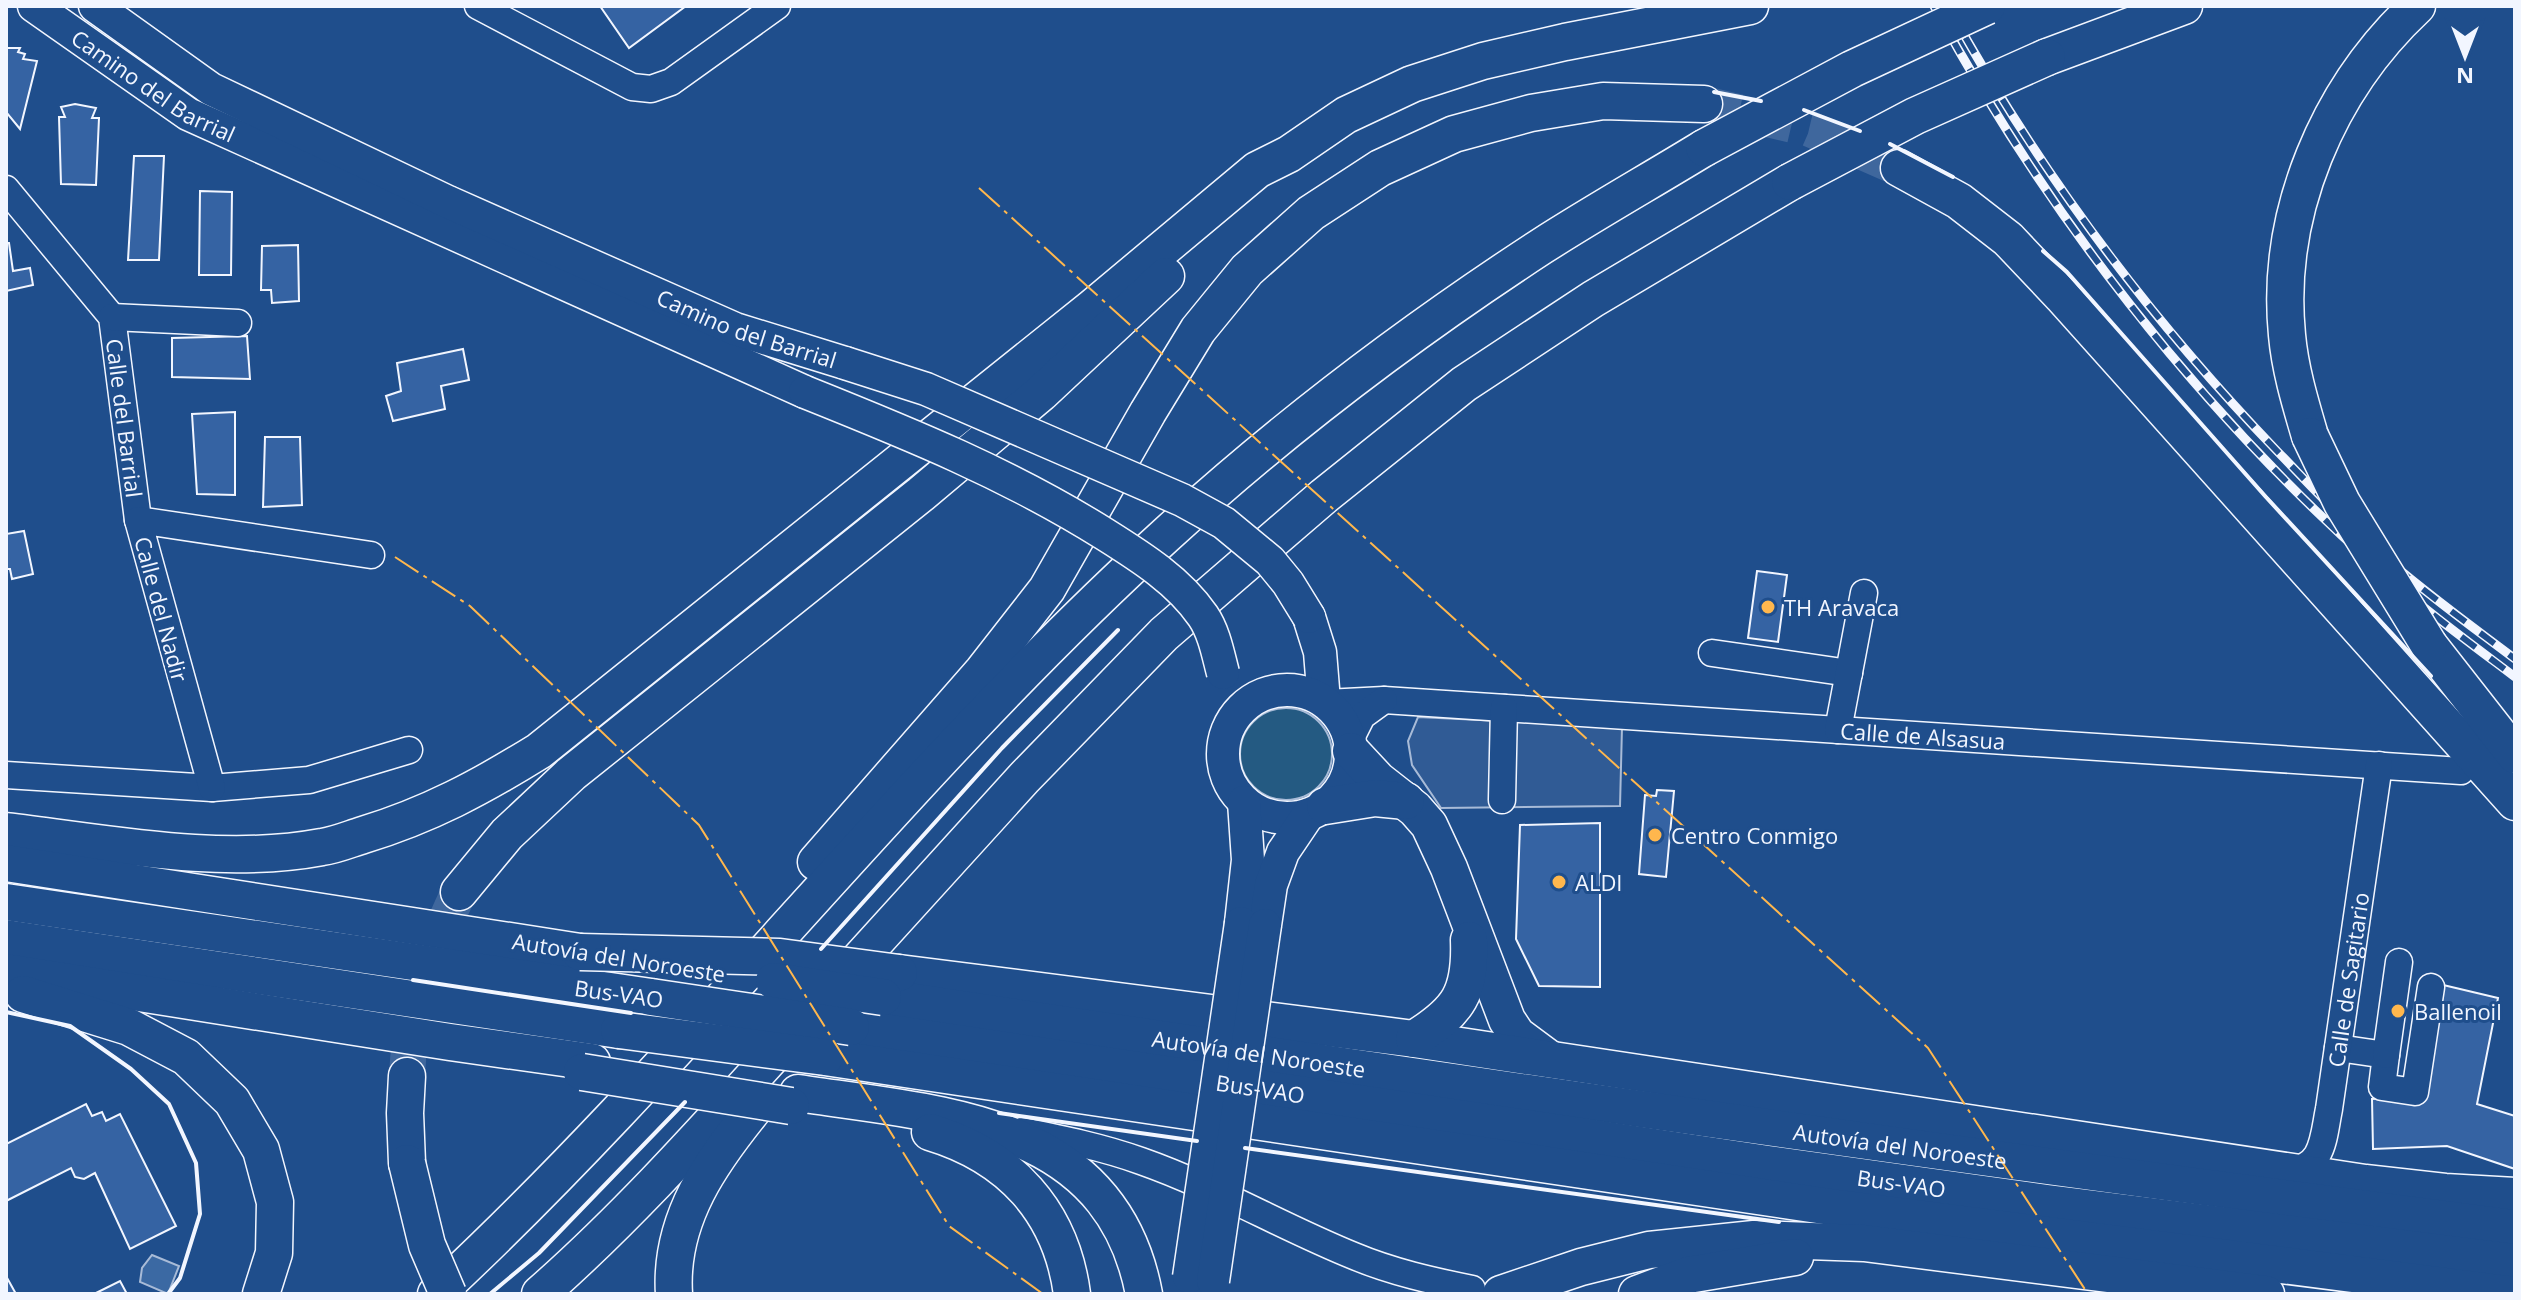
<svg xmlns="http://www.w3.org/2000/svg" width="2521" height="1300" font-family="'Open Sans',sans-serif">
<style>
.green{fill:#245a82;stroke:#a8bbd7;stroke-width:2}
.parking{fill:#305b95;stroke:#a8bbd7;stroke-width:2}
.water{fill:#3b69a3;stroke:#a8bbd7;stroke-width:2}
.building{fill:#3563a3;stroke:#f2f6ff;stroke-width:2}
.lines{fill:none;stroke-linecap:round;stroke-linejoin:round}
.highway-tunnel{stroke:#3f679d;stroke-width:36;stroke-dasharray:36 18;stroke-linecap:butt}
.minor-casing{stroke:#f2f6ff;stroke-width:29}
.major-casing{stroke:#f2f6ff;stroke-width:35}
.highway-casing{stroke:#f2f6ff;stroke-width:39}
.minor{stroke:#1f4e8c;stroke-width:26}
.major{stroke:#1f4e8c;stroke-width:32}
.highway{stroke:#1f4e8c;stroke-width:36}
.rail-casing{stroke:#f2f6ff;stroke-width:9}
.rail{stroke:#1f4e8c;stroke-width:6;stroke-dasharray:18;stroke-linecap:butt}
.major-bridge-casing{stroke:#f2f6ff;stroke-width:35;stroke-linecap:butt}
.highway-bridge-casing{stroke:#f2f6ff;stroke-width:39;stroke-linecap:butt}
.major-bridge{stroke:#1f4e8c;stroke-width:32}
.highway-bridge{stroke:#1f4e8c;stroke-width:36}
.wall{stroke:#f2f6ff;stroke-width:4}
.power{stroke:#ffb74d;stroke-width:2;stroke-dasharray:28 6 4 6;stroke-linecap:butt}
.poi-dot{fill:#ffb74d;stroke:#1f4e8c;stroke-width:3}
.labels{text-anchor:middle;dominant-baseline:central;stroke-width:6;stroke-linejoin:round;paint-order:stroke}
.street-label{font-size:22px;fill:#f2f6ff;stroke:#1f4e8c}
.poi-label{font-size:22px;fill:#f2f6ff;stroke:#1f4e8c;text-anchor:start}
</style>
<rect width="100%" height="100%" fill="#1f4e8c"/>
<circle class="green" cx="1286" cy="754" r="46"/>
<polygon class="parking" points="1418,717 1622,727 1620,806 1441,808 1412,765 1408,741"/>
<polygon class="water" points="152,1255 179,1266 168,1294 140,1282 142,1268"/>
<g class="building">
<polygon points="600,6 686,6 629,48"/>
<polygon points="6,48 20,48 18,52 25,54 23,59 37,61 20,129 6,112"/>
<polygon points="75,104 96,108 92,118 99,118 96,185 61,184 59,117 65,117 61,107"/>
<polygon points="134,156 164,156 159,260 128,260"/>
<polygon points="200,191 232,192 231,275 199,275"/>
<polygon points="6,243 9,243 13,271 30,268 33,285 6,291"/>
<polygon points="298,245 299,301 272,303 271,290 261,290 262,246"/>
<polygon points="247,336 250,379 172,377 172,338"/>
<polygon points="463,349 469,380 441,386 445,409 393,421 386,396 401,391 397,363"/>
<polygon points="235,412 235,495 197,494 192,414"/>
<polygon points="265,437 300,437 302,505 263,507"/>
<polygon points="24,531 33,574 12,579 10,569 6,569 6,534"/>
<polygon points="1757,571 1787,575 1778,642 1748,638"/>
<polygon points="1657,790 1674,791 1666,877 1639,874 1645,795 1656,796"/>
<polygon points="1600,823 1600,987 1539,986 1516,939 1520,825"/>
<polygon points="2439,984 2498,998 2477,1104 2515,1116 2515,1169 2447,1146 2373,1149 2372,1099 2425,1095"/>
<polygon points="86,1104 92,1116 102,1112 106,1121 120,1114 176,1226 130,1249 95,1173 84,1179 75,1177 71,1168 6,1201 6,1144"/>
<polygon points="6,1276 16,1294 6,1294"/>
<polygon points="120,1281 127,1294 94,1294"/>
</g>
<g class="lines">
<g class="highway-tunnel">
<polyline points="1704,104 1810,129 1899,168"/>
<path d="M407 1076C410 1007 430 953 459 892"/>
</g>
<g class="minor-casing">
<g id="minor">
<polyline points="478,6 632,87 651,89 671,82 777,6"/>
<path id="s1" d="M6 189 112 317 138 520"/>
<polyline points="112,317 238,323"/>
<polyline points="1712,653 1849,673"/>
<path id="s2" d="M1326 703 1384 700 2461 771"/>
<polyline points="1838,730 1864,593"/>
<polyline points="1350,740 1362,716 1384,700"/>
<polyline points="6,775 212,788 309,780 409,750"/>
<polyline points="212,788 138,520 371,555"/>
<polyline points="1502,800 1504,708"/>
<polyline points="2338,1048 2386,1055 2382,1087 2415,1092 2431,987"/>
<polyline points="2386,1055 2399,962"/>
<path d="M1022 1131C1062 1139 1102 1147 1141 1161 1215 1187 1282 1227 1354 1256 1392 1272 1433 1281 1472 1289"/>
<path id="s3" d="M2287 1171C2324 1169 2323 1138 2329 1109L2379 765"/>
</g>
</g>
<g class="major-casing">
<g id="major">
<path id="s4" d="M34 6 188 114 805 392"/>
<path id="s5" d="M95 6 211 89 448 202 735 329 845 363"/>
<polyline points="1309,617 1320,652 1324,701"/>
<circle cx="1287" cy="754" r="64"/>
<polyline points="1241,923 1248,860 1244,802"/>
<polyline points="1265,925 1271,885 1283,852 1308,815"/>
</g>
</g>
<g class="highway-casing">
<g id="highway">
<polyline points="2047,57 2184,6"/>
<polyline points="1899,168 1959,201 2008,239 2062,296 2515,802"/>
<path d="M2310 436C2300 402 2290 369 2287 335 2275 213 2328 89 2417 6"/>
<polyline points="2429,645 2515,755"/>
<polyline points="1351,751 1378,780 1415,809 1429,825 1449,868 1507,1020 1517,1035 1548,1058"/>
<polyline points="1325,806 1375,798 1406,801"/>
<path d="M6 831C107 843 221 866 322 847 336 845 350 839 363 835 429 815 481 787 539 751L1092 308 1257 170 1289 154 1346 115 1412 84 1483 61 1565 42 1750 6"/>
<polyline points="816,862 983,671 1047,589 1148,412 1198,330 1247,270 1311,213 1380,168 1454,134 1531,113 1603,101 1704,104"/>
<polyline points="6,863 580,952"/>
<polyline points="459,892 507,834 571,774 921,494 1041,393 1166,276"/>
<polyline points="6,902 651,997"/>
<polyline points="6,938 619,1030"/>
<polyline points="6,972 450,1042 592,1062"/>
<polyline points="899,973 1414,1039 2365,1183 2445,1192 2515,1196"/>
<polyline points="836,985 1024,778 1164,634 1324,496 1464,384 1593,299 1790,182"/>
<polyline points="23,994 129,1027 186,1057 232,1101 261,1150 275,1202 274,1253 261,1294"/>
<path id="s6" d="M883 997C1427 1080 1970 1158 2515 1228"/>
<path id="s7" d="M851 1027 1768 1164 2047 1203 2515 1262"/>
<path d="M1414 1039C1459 1011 1471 993 1469 940"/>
<polyline points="825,1057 1831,1207 2508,1294"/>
<polyline points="407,1076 405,1113 407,1163"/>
<path d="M798 1093C941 1115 1111 1119 1144 1294"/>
<path d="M930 1132C1010 1156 1061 1211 1072 1294"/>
<path d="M436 1294C693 1055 905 772 1166 535 1282 429 1410 332 1542 246 1595 212 1650 181 1704 148"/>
<path d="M540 1294C631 1214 712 1122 794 1032"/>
<path d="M674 1294C669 1219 712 1160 757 1105"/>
<polyline points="1501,1294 1581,1267 1649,1250 1754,1239 1864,1243 2266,1294"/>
<polyline points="1637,1294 1688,1275 1795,1257"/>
</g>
</g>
<use href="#minor" class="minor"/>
<use href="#major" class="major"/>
<use href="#highway" class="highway"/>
<g class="rail-casing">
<g id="rail">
<path d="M1934 6C2046 213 2197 407 2373 564 2418 605 2466 640 2515 677"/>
<path d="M1948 6C2037 169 2150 319 2278 452 2312 487 2345 523 2382 555 2424 592 2470 625 2515 659"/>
</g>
</g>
<use href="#rail" class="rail"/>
<g class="major-bridge-casing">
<g id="major-bridge">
<polyline points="845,363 926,389 1182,500 1224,523 1270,561 1288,583 1309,617"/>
<path d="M805 392C910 434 1009 474 1106 535 1141 557 1179 581 1203 616 1214 632 1218 654 1223 673"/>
<polyline points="1189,1277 1241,923"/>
<polyline points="1213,1281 1265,925"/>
</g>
</g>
<g class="highway-bridge-casing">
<g id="highway-bridge">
<polyline points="1704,148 1852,69 1987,6"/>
<polyline points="1790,182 1915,116 2047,57"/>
<polyline points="2310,436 2342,503 2429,645"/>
<polyline points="580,952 780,957 899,973"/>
<polyline points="774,981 883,997"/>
<polyline points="651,997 851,1027"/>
<polyline points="619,1030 825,1057"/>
<polyline points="582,1072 791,1106"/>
<polyline points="407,1163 427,1245 448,1294"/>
</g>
</g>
<use href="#major-bridge" class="major-bridge"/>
<use href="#highway-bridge" class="highway-bridge"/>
<g class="wall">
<polyline points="1714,92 1761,101"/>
<polyline points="1804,110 1860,131"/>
<polyline points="1890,144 1953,177"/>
<polyline points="2043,251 2067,272 2265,496 2431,676"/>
<polyline points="821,949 1002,748 1118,630"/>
<polyline points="413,980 631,1013"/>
<polyline points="6,1012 70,1026 131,1069 169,1104 196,1163 200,1214 180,1278 168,1294"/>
<polyline points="999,1113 1197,1141"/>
<polyline points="1245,1148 1779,1222"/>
<polyline points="490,1294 539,1253 685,1102"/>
</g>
<g class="power">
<polyline points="979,188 1928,1048 2088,1294"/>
<polyline points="395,557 470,606 699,825 949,1226 1043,1294"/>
</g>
</g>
<g class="poi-dot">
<circle cx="1768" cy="607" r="8"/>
<circle cx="1655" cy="835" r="8"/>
<circle cx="1559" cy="882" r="8"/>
<circle cx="2398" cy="1011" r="8"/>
</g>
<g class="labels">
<g class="street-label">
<text stroke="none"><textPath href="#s4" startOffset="144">Camino del Barrial</textPath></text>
<text stroke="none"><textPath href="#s5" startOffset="730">Camino del Barrial</textPath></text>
<text stroke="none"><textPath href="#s1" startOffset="268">Calle del Barrial</textPath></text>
<text transform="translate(162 609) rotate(75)">Calle del Nadir</text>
<text stroke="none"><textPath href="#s2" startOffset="598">Calle de Alsasua</textPath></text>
<text transform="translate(619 957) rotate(9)">Autovía del Noroeste</text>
<text stroke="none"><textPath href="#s3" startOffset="214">Calle de Sagitario</textPath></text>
<text transform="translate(619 993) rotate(8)">Bus-VAO</text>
<text stroke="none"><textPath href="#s6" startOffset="380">Autovía del Noroeste</textPath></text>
<text stroke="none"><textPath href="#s7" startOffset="414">Bus-VAO</textPath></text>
<text stroke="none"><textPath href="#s6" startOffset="1028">Autovía del Noroeste</textPath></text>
<text stroke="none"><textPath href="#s7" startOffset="1062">Bus-VAO</textPath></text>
</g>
<g class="poi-label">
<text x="1784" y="607">TH Aravaca</text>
<text x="1671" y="835">Centro Conmigo</text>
<text x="1575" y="882">ALDI</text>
<text x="2414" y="1011">Ballenoil</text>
</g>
</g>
<rect width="2521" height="1300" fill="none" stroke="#f2f6ff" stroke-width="16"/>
<g transform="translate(2465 56) rotate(180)" stroke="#1f4e8c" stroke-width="6" paint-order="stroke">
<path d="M0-6L14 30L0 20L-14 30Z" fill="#f2f6ff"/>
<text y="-12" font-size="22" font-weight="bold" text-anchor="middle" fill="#f2f6ff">N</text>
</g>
</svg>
